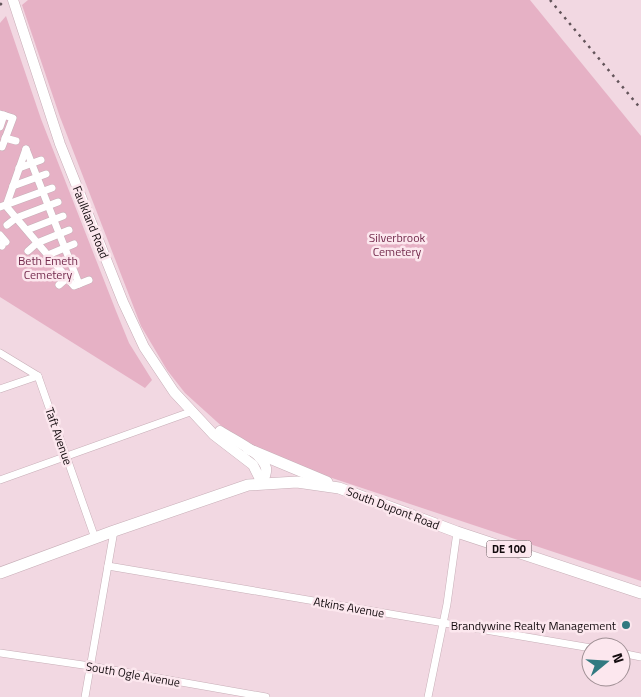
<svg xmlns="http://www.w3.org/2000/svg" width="641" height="697" font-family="'Titillium Web',sans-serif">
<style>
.green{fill:#e6b1c5}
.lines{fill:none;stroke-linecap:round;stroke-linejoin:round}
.street-casing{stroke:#c7aeb7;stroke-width:8}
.secondary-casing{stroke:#c7aeb7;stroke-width:11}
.primary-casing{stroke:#c7aeb7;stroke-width:12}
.street{stroke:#fff;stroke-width:7}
.secondary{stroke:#fff;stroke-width:10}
.primary{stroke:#fff;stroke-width:11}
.rail{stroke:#63545a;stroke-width:2.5;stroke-dasharray:2.5 5;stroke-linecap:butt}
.poi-dot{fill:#317980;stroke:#fce7ee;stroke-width:2}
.labels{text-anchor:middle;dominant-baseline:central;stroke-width:5;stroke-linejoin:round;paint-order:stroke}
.shield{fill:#fce7ee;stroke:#594d51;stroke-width:1}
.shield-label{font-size:11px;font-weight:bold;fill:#130b0e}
.street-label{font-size:12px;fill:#130b0e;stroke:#fce7ee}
.park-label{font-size:12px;fill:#732b4d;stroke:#fce7ee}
.poi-label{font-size:12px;fill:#130b0e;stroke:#fce7ee;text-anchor:end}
</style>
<rect width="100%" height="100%" fill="#f2d8e2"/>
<g class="green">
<polygon points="28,0 530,0 641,136 641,581 284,462 226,430 185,393 167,370 141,326 60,117 22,5"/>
<polygon points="6,16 41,119 116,311 129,343 152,380 145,388 0,297 0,23"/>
</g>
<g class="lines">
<g class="street-casing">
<g id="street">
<polyline points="0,114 13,118 2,147 0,146"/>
<polyline points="0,127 4,115"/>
<polyline points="5,138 16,141"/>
<polyline points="26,149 6,206 74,286 89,280"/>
<polyline points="26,149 79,284"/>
<polyline points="19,168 41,160"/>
<polyline points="13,186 46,174"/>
<polyline points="0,207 52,188"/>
<polyline points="7,225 16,218 58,202"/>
<polyline points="27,230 63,216"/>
<polyline points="0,235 6,242"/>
<polyline points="0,244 2,246"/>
<polyline points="28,251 37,243 69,230"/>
<polyline points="48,255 74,244"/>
<polyline points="59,285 67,278"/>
<polyline points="0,353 38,376 95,538"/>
<polyline points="0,389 38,376"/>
<polyline points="0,480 193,411"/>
<polyline points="108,566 591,648"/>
<polyline points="0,653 90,666 266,697"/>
<polyline points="621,653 641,657"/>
<polyline points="85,697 114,531"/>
<polyline points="428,697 447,604 457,532"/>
</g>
</g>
<g class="secondary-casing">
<g id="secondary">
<polyline points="13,0 60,144 123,302 144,347 174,392 214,435 253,465 262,483"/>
<path d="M220 431C233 440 262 452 266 468 267 473 264 479 262 483"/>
</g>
</g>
<g class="primary-casing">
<g id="primary">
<polyline points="248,449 327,482"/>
<polyline points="0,573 114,531 248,485 297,482 339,488 457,532 641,593"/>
</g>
</g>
<use href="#street" class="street"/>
<use href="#secondary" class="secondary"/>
<use href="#primary" class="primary"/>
<g class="rail">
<polyline points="550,0 641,109"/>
<polyline points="0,5 5,0"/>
</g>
</g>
<circle class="poi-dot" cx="626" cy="625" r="5"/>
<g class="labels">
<rect class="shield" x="486.5" y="540.5" width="45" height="17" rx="4"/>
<g class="shield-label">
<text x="509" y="549">DE 100</text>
</g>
<g class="street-label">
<text transform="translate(91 222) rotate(68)">Faulkland Road</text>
<text transform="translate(59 436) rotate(71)">Taft Avenue</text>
<text transform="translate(393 508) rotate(21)">South Dupont Road</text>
<text transform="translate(349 607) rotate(10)">Atkins Avenue</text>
<text transform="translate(133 674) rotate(10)">South Ogle Avenue</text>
</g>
<g class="park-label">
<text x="397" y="237">Silverbrook<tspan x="397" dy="14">Cemetery</tspan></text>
<text x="48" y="260">Beth Emeth<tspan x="48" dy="14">Cemetery</tspan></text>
</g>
<g class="poi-label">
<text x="616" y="625">Brandywine Realty Management</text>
</g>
</g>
<g transform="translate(606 662) rotate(72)"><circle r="24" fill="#fce7ee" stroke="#9f8f94"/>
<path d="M0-4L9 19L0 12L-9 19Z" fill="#317980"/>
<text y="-8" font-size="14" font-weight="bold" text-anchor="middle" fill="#130b0e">N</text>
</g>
</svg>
